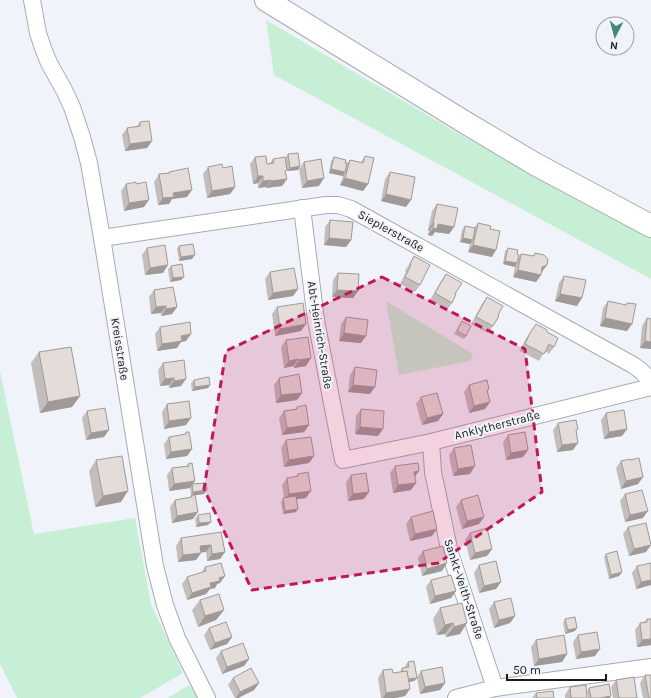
<svg xmlns="http://www.w3.org/2000/svg" width="651" height="698" font-family="Karla,sans-serif">
<style>
.green{fill:#c6efd6}
.lines{fill:none;stroke-linecap:round;stroke-linejoin:round}
.street-casing{stroke:#a7abb1;stroke-width:18}
.primary-casing{stroke:#a7abb1;stroke-width:24}
.street{stroke:#fff;stroke-width:16}
.primary{stroke:#fff;stroke-width:22}
.wall{fill:#c3bdbb}
.shaded-wall{fill:#9f9a98}
.building{fill:#e3dcd9;stroke:#9f9a98}
.marked{fill:#c2185b;fill-opacity:0.2;stroke:#c2185b;stroke-width:3;stroke-dasharray:8 5;stroke-linejoin:round}
.labels{text-anchor:middle;dominant-baseline:central;stroke-width:4;stroke-linejoin:round;paint-order:stroke}
.street-label{font-size:12px;fill:#191a1c;stroke:#f0f4fa}
</style>
<rect width="100%" height="100%" fill="#f0f4fa"/>
<g class="green">
<polygon points="266,20 461,135 651,238 651,279 274,75"/>
<polygon points="386,301 473,354 470,361 399,375"/>
<polygon points="0,371 34,534 135,518 151,604 183,673 140,698 17,698 0,664"/>
<polygon points="189,685 198,698 168,698"/>
</g>
<g class="lines">
<g class="street-casing">
<g id="street">
<polyline points="32,0 38,33 43,48 49,63 64,90 72,107 82,137 89,163 102,238 155,566 165,605 177,638 207,698"/>
<polyline points="302,208 316,320 343,460 431,442 651,387"/>
<path d="M102 238 326 205H338L351 209 633 365C642 371 648 376 651 386"/>
<polyline points="431,442 433,472 450,553 495,688"/>
<polyline points="456,698 495,688 651,667"/>
</g>
</g>
<g class="primary-casing">
<polyline id="primary" points="266,0 466,123 535,164 651,226"/>
</g>
<use href="#street" class="street"/>
<use href="#primary" class="primary"/>
</g>
<g class="wall">
<polygon points="140,122 152,141 147,148 125,151 122,135 127,128 137,126"/>
<polygon points="288,154 300,166 298,170 287,171 285,158"/>
<polygon points="365,156 368,184 363,191 340,185 343,176 329,173 331,161 334,157 347,163 350,160 361,162"/>
<polygon points="255,157 267,164 269,164 273,159 286,173 287,179 282,186 266,188 266,187 258,188 258,183 253,184 250,164"/>
<polygon points="304,162 319,186 302,188 299,169"/>
<polygon points="208,167 223,168 235,187 230,194 207,198 203,174"/>
<polygon points="169,172 187,197 172,199 169,204 158,205 154,182 159,174 168,173"/>
<polygon points="390,172 406,207 381,201 385,179"/>
<polygon points="126,184 136,184 144,207 124,211 121,191"/>
<polygon points="437,204 454,227 449,234 435,232 432,236 428,235 429,231 428,230 432,211"/>
<polygon points="330,220 351,240 346,247 324,245 325,227"/>
<polygon points="478,223 490,229 492,257 468,252 470,244 460,242 462,230 465,226 474,228"/>
<polygon points="179,246 192,259 179,261 177,249"/>
<polygon points="147,248 163,273 145,275 142,255"/>
<polygon points="508,248 517,254 518,257 521,254 533,256 535,253 542,272 541,273 541,275 536,282 513,277 515,267 503,264 505,251"/>
<polygon points="414,256 420,285 415,292 400,284 406,272 405,271"/>
<polygon points="171,266 184,277 181,280 170,282 168,269"/>
<polygon points="270,272 298,289 293,296 268,300 265,279"/>
<polygon points="338,273 358,291 353,298 332,297 333,280"/>
<polygon points="446,274 455,294 452,303 447,310 430,300 441,281"/>
<polygon points="564,276 577,306 555,301 559,283"/>
<polygon points="154,290 177,307 172,314 161,316 161,313 151,314 149,297"/>
<polygon points="487,297 498,315 493,326 488,333 471,324 482,304"/>
<polygon points="608,301 626,305 627,303 632,324 627,331 600,326 603,308"/>
<polygon points="277,307 301,331 275,336 272,314"/>
<polygon points="346,317 361,343 339,341 341,324"/>
<polygon points="647,318 651,319 651,349 640,348 642,326"/>
<polygon points="462,321 466,336 464,339 454,334"/>
<polygon points="536,324 547,332 554,347 549,354 545,351 539,361 520,351 525,340"/>
<polygon points="160,327 186,341 181,342 177,348 157,351 155,334"/>
<polygon points="286,340 306,366 294,368 293,366 284,368 281,347"/>
<polygon points="39,352 80,396 72,407 40,413 31,363"/>
<polygon points="163,363 181,386 169,388 169,385 160,386 158,370"/>
<polygon points="355,367 370,394 348,392 350,375"/>
<polygon points="279,378 302,393 297,400 276,403 274,385"/>
<polygon points="194,380 210,385 208,388 192,391 191,383"/>
<polygon points="469,385 489,389 488,391 485,409 469,413 464,392"/>
<polygon points="421,397 443,414 438,421 422,425 416,404"/>
<polygon points="167,404 186,425 164,429 162,412"/>
<polygon points="297,407 309,425 304,432 282,435 279,418 284,411 295,409"/>
<polygon points="361,409 378,436 355,434 356,416"/>
<polygon points="87,411 104,437 86,440 82,418"/>
<polygon points="606,413 627,429 622,436 604,439 601,420"/>
<polygon points="558,423 576,432 573,450 557,452 553,430"/>
<polygon points="186,432 192,449 187,456 166,459 164,444 169,437 184,435"/>
<polygon points="508,435 528,450 523,457 506,460 503,442"/>
<polygon points="286,440 314,456 309,463 284,467 281,448"/>
<polygon points="454,448 470,474 453,476 449,455"/>
<polygon points="96,460 121,502 95,507 89,471"/>
<polygon points="621,461 643,477 638,484 621,489 616,468"/>
<polygon points="188,464 195,481 190,488 169,491 167,475 172,468 187,466"/>
<polygon points="395,466 411,490 393,493 390,473"/>
<polygon points="298,474 306,498 297,499 296,512 283,514 281,502 284,498 282,485 287,478 296,477"/>
<polygon points="351,475 364,499 348,501 346,482"/>
<polygon points="192,484 207,490 204,494 195,495 193,519 172,523 170,507 175,500 190,497 191,496 190,488"/>
<polygon points="625,494 643,518 625,522 620,501"/>
<polygon points="461,500 484,517 479,524 462,529 456,507"/>
<polygon points="198,515 208,525 196,527 195,519"/>
<polygon points="411,517 432,536 410,541 406,524"/>
<polygon points="628,527 646,552 629,556 623,534"/>
<polygon points="221,532 225,552 220,559 207,561 206,552 201,552 196,560 178,562 176,546 181,538"/>
<polygon points="470,533 492,549 487,556 470,560 465,540"/>
<polygon points="423,551 442,571 422,576 418,558"/>
<polygon points="606,554 622,572 619,576 609,579 604,557"/>
<polygon points="479,565 496,589 479,593 474,573"/>
<polygon points="637,566 651,585 636,589 632,573"/>
<polygon points="205,567 220,583 217,584 215,588 210,589 206,594 187,600 182,584 187,577 201,573"/>
<polygon points="431,580 456,591 451,598 430,604 426,587"/>
<polygon points="200,600 224,610 216,620 198,627 192,610"/>
<polygon points="494,602 515,616 510,623 494,628 489,609"/>
<polygon points="462,603 460,634 446,637 445,634 437,635 433,619 440,608"/>
<polygon points="565,619 575,631 565,634 563,623"/>
<polygon points="647,619 651,619 651,645 637,647 635,630 640,623 644,622"/>
<polygon points="209,628 232,637 227,644 210,650 204,635"/>
<polygon points="578,635 595,656 576,659 573,642"/>
<polygon points="536,640 567,654 562,662 534,666 531,647"/>
<polygon points="221,651 249,659 244,666 222,674 216,658"/>
<polygon points="408,662 417,677 421,671 445,683 440,690 420,694 417,678 414,681 409,682 405,696 395,698 381,698 378,678 383,670 393,673 400,672 402,668 406,668 405,666"/>
<polygon points="645,675 651,698 643,698 640,683"/>
<polygon points="233,678 259,683 254,690 238,698 235,698 228,685"/>
<polygon points="616,680 637,698 613,698 611,687"/>
<polygon points="570,687 587,698 565,698 565,695"/>
<polygon points="589,688 610,698 588,698 587,691"/>
<polygon points="536,693 554,698 532,698"/>
</g>
<g class="shaded-wall">
<polygon points="152,141 147,148 125,151 130,144"/>
<polygon points="300,166 298,170 287,171 290,168"/>
<polygon points="331,169 345,172 343,176 329,173"/>
<polygon points="258,176 263,176 258,183 253,184"/>
<polygon points="324,178 319,186 302,188 307,181"/>
<polygon points="345,178 368,184 363,191 340,185"/>
<polygon points="287,179 282,186 266,188 271,181"/>
<polygon points="271,180 266,187 258,188 263,181"/>
<polygon points="235,187 230,194 207,198 212,191"/>
<polygon points="192,190 187,197 172,199 169,204 158,205 163,198 173,193"/>
<polygon points="386,194 411,200 406,207 381,201"/>
<polygon points="149,200 144,207 124,211 129,203"/>
<polygon points="433,223 434,223 429,231 428,230"/>
<polygon points="438,224 454,227 449,234 435,232 432,236 428,235 433,228"/>
<polygon points="329,238 351,240 346,247 324,245"/>
<polygon points="463,238 473,240 470,244 460,242"/>
<polygon points="473,245 496,250 492,257 468,252"/>
<polygon points="195,255 192,259 179,261 181,257"/>
<polygon points="505,261 517,263 515,267 503,264"/>
<polygon points="168,265 163,273 145,275 150,268"/>
<polygon points="547,265 542,272 538,274 541,275 536,282 513,277 518,270 542,267"/>
<polygon points="184,277 181,280 170,282 173,278"/>
<polygon points="298,289 293,296 268,300 273,293"/>
<polygon points="337,290 358,291 353,298 332,297"/>
<polygon points="560,294 582,298 577,306 555,301"/>
<polygon points="166,306 161,313 151,314 156,307"/>
<polygon points="177,307 172,314 161,316 166,309"/>
<polygon points="605,318 632,324 627,331 600,326"/>
<polygon points="306,324 301,331 275,336 280,329"/>
<polygon points="344,333 366,336 361,343 339,341"/>
<polygon points="191,334 186,341 181,342 177,348 157,351 162,344 181,336"/>
<polygon points="645,341 651,342 651,349 640,348"/>
<polygon points="311,358 306,366 294,368 299,360"/>
<polygon points="298,359 293,366 284,368 289,361"/>
<polygon points="174,378 169,385 160,386 165,379"/>
<polygon points="186,379 181,386 169,388 174,381"/>
<polygon points="210,385 208,388 192,391 195,387"/>
<polygon points="353,385 375,387 370,394 348,392"/>
<polygon points="302,393 297,400 276,403 281,395"/>
<polygon points="80,396 72,407 40,413 48,402"/>
<polygon points="490,402 485,409 469,413 474,406"/>
<polygon points="443,414 438,421 422,425 427,418"/>
<polygon points="191,418 186,425 164,429 169,421"/>
<polygon points="309,425 304,432 282,435 287,428"/>
<polygon points="360,427 383,429 378,436 355,434"/>
<polygon points="627,429 622,436 604,439 609,432"/>
<polygon points="109,430 104,437 86,440 91,433"/>
<polygon points="578,443 573,450 557,452 562,445"/>
<polygon points="192,449 187,456 166,459 171,452"/>
<polygon points="528,450 523,457 506,460 511,453"/>
<polygon points="314,456 309,463 284,467 289,460"/>
<polygon points="475,466 470,474 453,476 458,469"/>
<polygon points="419,471 414,478 414,472"/>
<polygon points="643,477 638,484 621,489 626,481"/>
<polygon points="195,481 190,488 169,491 174,484"/>
<polygon points="416,483 411,490 393,493 398,485"/>
<polygon points="207,490 204,494 191,496 193,492"/>
<polygon points="128,491 121,502 95,507 103,496"/>
<polygon points="311,491 306,498 284,501 289,494"/>
<polygon points="369,492 364,499 348,501 353,494"/>
<polygon points="298,509 296,512 283,514 285,511"/>
<polygon points="648,511 643,518 625,522 630,515"/>
<polygon points="198,512 193,519 172,523 177,516"/>
<polygon points="484,517 479,524 462,529 467,521"/>
<polygon points="211,522 208,525 196,527 199,523"/>
<polygon points="437,529 432,536 410,541 415,534"/>
<polygon points="211,545 206,552 195,553 200,546"/>
<polygon points="651,545 646,552 629,556 634,549"/>
<polygon points="492,549 487,556 470,560 475,553"/>
<polygon points="225,552 220,559 207,561 212,554"/>
<polygon points="201,553 196,560 178,562 183,555"/>
<polygon points="447,563 442,571 422,576 427,569"/>
<polygon points="622,572 619,576 609,579 611,575"/>
<polygon points="225,576 220,583 217,584 215,588 210,589 206,594 187,600 192,593 219,578"/>
<polygon points="651,580 651,585 636,589 641,582"/>
<polygon points="501,582 496,589 479,593 484,586"/>
<polygon points="456,591 451,598 430,604 435,596"/>
<polygon points="224,610 216,620 198,627 205,616"/>
<polygon points="515,616 510,623 494,628 499,620"/>
<polygon points="453,623 445,634 437,635 445,625"/>
<polygon points="467,623 460,634 446,637 454,627"/>
<polygon points="577,628 575,631 565,634 568,630"/>
<polygon points="232,637 227,644 210,650 215,643"/>
<polygon points="651,639 651,645 637,647 642,640"/>
<polygon points="600,649 595,656 576,659 581,652"/>
<polygon points="567,654 562,662 534,666 539,659"/>
<polygon points="249,659 244,666 222,674 227,667"/>
<polygon points="417,678 414,681 403,683 406,680"/>
<polygon points="259,683 254,690 238,698 236,698 240,692"/>
<polygon points="445,683 440,690 420,694 425,687"/>
<polygon points="410,689 405,696 395,698 383,698 386,693"/>
<polygon points="611,696 610,698 600,698"/>
</g>
<g class="building">
<polygon points="149,121 152,141 130,144 127,128 140,126 140,122"/>
<polygon points="298,153 300,166 290,168 288,154"/>
<polygon points="266,156 267,164 274,163 273,159 285,157 287,170 285,171 287,179 271,181 271,180 263,181 263,176 258,176 255,157"/>
<polygon points="365,156 374,158 368,184 345,178 350,160 363,163"/>
<polygon points="334,157 346,160 345,163 347,163 345,172 331,169"/>
<polygon points="321,159 324,178 307,181 304,162"/>
<polygon points="222,164 223,168 232,166 235,187 212,191 208,167"/>
<polygon points="188,168 192,190 173,193 174,197 163,198 159,174 170,173 169,172"/>
<polygon points="390,172 415,177 411,200 386,194"/>
<polygon points="136,182 136,184 146,182 149,200 129,203 126,184"/>
<polygon points="437,204 458,208 454,227 438,224 437,229 433,228 434,223 433,223"/>
<polygon points="330,220 353,222 351,240 329,238"/>
<polygon points="478,223 491,226 490,229 500,231 496,250 473,245"/>
<polygon points="465,226 475,228 473,240 463,238"/>
<polygon points="193,244 195,255 181,257 179,246"/>
<polygon points="165,245 168,265 150,268 147,248"/>
<polygon points="508,248 518,250 517,254 519,255 517,263 505,261"/>
<polygon points="535,253 544,255 548,259 547,265 542,267 541,275 518,270 521,254 534,256"/>
<polygon points="414,256 430,265 420,285 405,277 411,265 410,264"/>
<polygon points="182,264 184,277 173,278 171,266"/>
<polygon points="294,268 298,289 273,293 270,272"/>
<polygon points="338,273 359,274 358,291 337,290"/>
<polygon points="446,274 462,283 455,294 456,294 452,303 435,293"/>
<polygon points="564,276 586,280 582,298 560,294"/>
<polygon points="173,287 177,307 166,309 166,306 156,307 154,290"/>
<polygon points="487,297 503,306 498,315 499,316 493,326 476,317"/>
<polygon points="608,301 626,305 627,303 636,304 632,324 605,318"/>
<polygon points="303,303 306,324 280,329 277,307"/>
<polygon points="346,317 368,320 366,336 344,333"/>
<polygon points="647,318 651,319 651,342 645,341"/>
<polygon points="462,321 471,326 466,336 457,331"/>
<polygon points="190,322 191,334 181,336 182,341 162,344 160,327"/>
<polygon points="536,324 547,330 547,332 558,338 554,347 549,344 544,354 525,344 530,333"/>
<polygon points="308,337 311,358 299,360 298,359 289,361 286,340"/>
<polygon points="71,347 80,396 48,402 39,352"/>
<polygon points="184,360 186,379 174,381 174,378 165,379 163,363"/>
<polygon points="355,367 377,370 375,387 353,385"/>
<polygon points="299,374 302,393 281,395 279,378"/>
<polygon points="209,377 210,385 195,387 194,380"/>
<polygon points="487,380 489,389 487,390 490,402 474,406 469,385"/>
<polygon points="437,393 443,414 427,418 421,397"/>
<polygon points="189,401 191,418 169,421 167,404"/>
<polygon points="306,405 309,425 287,428 284,411 297,409 297,407"/>
<polygon points="105,408 109,430 91,433 87,411"/>
<polygon points="361,409 384,411 383,429 360,427"/>
<polygon points="624,410 627,429 609,432 606,413"/>
<polygon points="576,420 578,429 576,430 578,443 562,445 558,423"/>
<polygon points="186,432 189,432 192,449 171,452 169,437 186,434"/>
<polygon points="525,432 528,450 511,453 508,435"/>
<polygon points="311,437 314,456 289,460 286,440"/>
<polygon points="471,445 475,466 458,469 454,448"/>
<polygon points="122,456 128,491 103,496 96,460"/>
<polygon points="639,458 643,477 626,481 621,461 630,459 630,460"/>
<polygon points="192,463 195,481 174,484 172,468 189,466 188,464"/>
<polygon points="418,463 419,471 414,472 416,483 398,485 395,466"/>
<polygon points="308,472 311,491 289,494 287,478 298,476 298,474"/>
<polygon points="366,473 369,492 353,494 351,475"/>
<polygon points="206,483 207,490 193,492 192,484"/>
<polygon points="642,490 648,511 630,515 625,494"/>
<polygon points="192,495 195,495 198,512 177,516 175,500 192,497"/>
<polygon points="478,495 484,517 467,521 461,500"/>
<polygon points="296,496 298,509 285,511 283,498"/>
<polygon points="433,511 437,529 415,534 411,517"/>
<polygon points="210,513 211,522 199,523 198,515"/>
<polygon points="646,523 651,545 634,549 628,527"/>
<polygon points="487,528 492,549 475,553 470,533"/>
<polygon points="221,532 225,552 212,554 211,545 200,546 201,553 183,555 181,538"/>
<polygon points="443,546 447,563 427,569 423,551"/>
<polygon points="617,551 622,572 611,575 606,554"/>
<polygon points="496,561 501,582 484,586 479,565"/>
<polygon points="221,563 225,576 219,578 220,581 210,583 211,587 192,593 187,577 206,571 205,567"/>
<polygon points="651,563 651,580 641,582 637,566"/>
<polygon points="451,575 456,591 435,596 431,580"/>
<polygon points="219,594 224,610 205,616 200,600"/>
<polygon points="511,598 515,616 499,620 494,602"/>
<polygon points="462,603 467,623 454,627 453,623 445,625 440,608"/>
<polygon points="575,617 577,628 568,630 565,619"/>
<polygon points="647,619 651,619 651,639 642,640 640,623 647,622"/>
<polygon points="226,622 232,637 215,643 209,628"/>
<polygon points="597,632 600,649 581,652 578,635"/>
<polygon points="564,635 567,654 539,659 536,640"/>
<polygon points="243,643 249,659 227,667 221,651"/>
<polygon points="414,661 417,678 408,679 407,671 403,672 402,668 409,667 408,662"/>
<polygon points="442,667 445,683 425,687 421,671"/>
<polygon points="251,668 259,683 240,692 233,678"/>
<polygon points="392,669 393,673 407,671 410,689 386,693 383,670"/>
<polygon points="645,675 651,675 651,698 649,698"/>
<polygon points="634,677 637,698 619,698 616,680"/>
<polygon points="609,684 611,696 600,698 591,698 589,688"/>
<polygon points="586,685 587,698 571,698 570,687"/>
<polygon points="553,691 554,698 537,698 536,693"/>
</g>
<path class="marked" d="M382 277 525 349 542 492 438 563 252 590 204 489 226 351Z"/>
<g class="labels">
<g class="street-label">
<text transform="translate(391 231) rotate(29)">Sieplerstraße</text>
<text transform="translate(320 335) rotate(81)">Abt-Heinrich-Straße</text>
<text transform="translate(120 349) rotate(81)">Kreisstraße</text>
<text transform="translate(497 425) rotate(-14)">Anklytherstraße</text>
<text transform="translate(464 589) rotate(72)">Sankt-Veith-Straße</text>
</g>
</g>
<g transform="translate(615 36) rotate(186)"><circle r="19" fill="#f0f4fa" stroke="#9a9da1"/>
<path d="M0-3L7 15L0 10L-7 15Z" fill="#458777"/>
<text y="-6" font-size="11" font-weight="bold" text-anchor="middle" fill="#191a1c">N</text>
</g>
<path d="M507 674v6h99v-6" fill="none" stroke="#191a1c" stroke-width="2"/>
<text x="513" y="674" font-size="12" fill="#191a1c" stroke="#f0f4fa" stroke-width="3" paint-order="stroke">50 m</text>
</svg>
